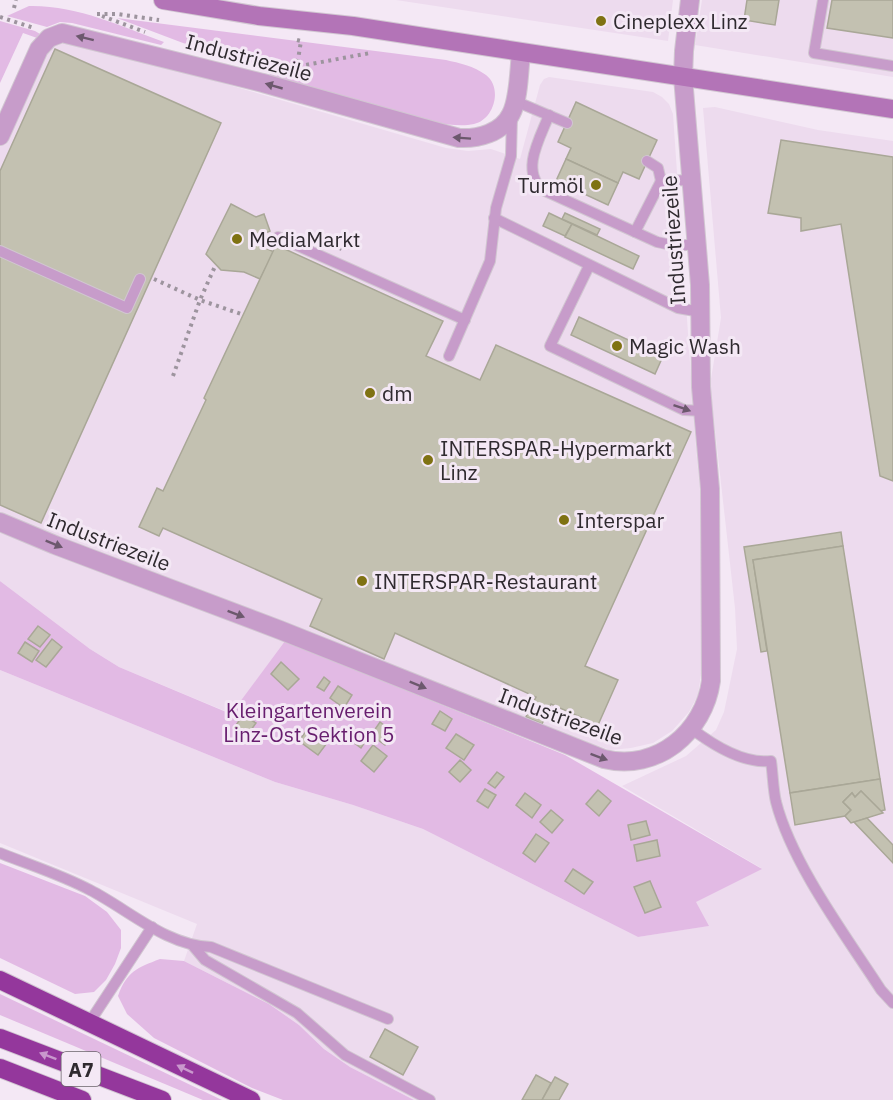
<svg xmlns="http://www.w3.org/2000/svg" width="893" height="1100" font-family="'IBM Plex Sans',sans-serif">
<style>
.built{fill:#eddbee}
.green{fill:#e2bae4}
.building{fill:#c3c1b1;stroke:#a9a797;stroke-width:1.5}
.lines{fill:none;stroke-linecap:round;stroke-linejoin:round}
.lane-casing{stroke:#d1c6d1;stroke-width:12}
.street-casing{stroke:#d1c6d1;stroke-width:20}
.secondary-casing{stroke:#d1c6d1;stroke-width:20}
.highway-casing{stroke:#d1c6d1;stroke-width:20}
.path{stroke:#9d949e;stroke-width:4;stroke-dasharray:3 4.5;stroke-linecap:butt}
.lane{stroke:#c79cca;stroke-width:10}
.street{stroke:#c79cca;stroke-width:18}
.secondary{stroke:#b374b7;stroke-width:18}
.highway{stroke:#94379c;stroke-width:18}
.oneway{fill:#6c586d}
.oneway2{fill:#c998cd}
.poi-dot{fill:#7f7213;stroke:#f4e8f5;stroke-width:2}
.labels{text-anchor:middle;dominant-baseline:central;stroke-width:6;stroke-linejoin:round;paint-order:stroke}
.shield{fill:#f4e8f5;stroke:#6a636a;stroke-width:1.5}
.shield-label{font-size:20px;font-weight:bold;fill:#2f2a2f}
.poi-label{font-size:21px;fill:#2f2a2f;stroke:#f4e8f5;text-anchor:start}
.street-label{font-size:21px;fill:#2f2a2f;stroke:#f4e8f5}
.park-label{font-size:21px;fill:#671d6e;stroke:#f4e8f5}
</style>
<rect width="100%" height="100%" fill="#f4e8f5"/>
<g class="built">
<polygon points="396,0 673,0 668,41"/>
<polygon points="702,0 893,0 893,77 695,45"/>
<polygon points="59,41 105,49 446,148 468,151 491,149 520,159 540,85 544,79 549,77 653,92 662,97 669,104 673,114 695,436 702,513 701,674 698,695 689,712 672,731 653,743 631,748 610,750 590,743 284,623 68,542 0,512 0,133 44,47"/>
<polygon points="715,107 818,130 893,141 893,1100 414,1100 350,1067 324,1049 299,1025 269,1004 184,961 197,924 0,843 0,670 275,782 353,805 423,829 638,937 708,926 695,902 761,868 622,786 686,756 716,730 724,712 737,649 735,608 710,385 721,318 703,108"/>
<polygon points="0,531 44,550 285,641 232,714 119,667 90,649 0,581"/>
</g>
<g class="green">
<path d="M29 6C77 5 120 26 164 42L161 45 72 23 60 22 47 27 7 16Z"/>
<path d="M117 18 446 60C459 63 474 66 486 75 503 88 494 120 474 124 461 127 448 124 436 123L272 78 266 68 183 43Z"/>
<polygon points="0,21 35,31 40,34 37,38 23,33 0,83"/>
<polygon points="0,581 90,649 119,667 231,714 285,641 565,755 762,869 696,902 709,926 638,937 423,829 353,805 275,782 0,670"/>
<polygon points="0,863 85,896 107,912 121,930 121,948 115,964 106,980 94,992 75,994 0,958"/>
<path d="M160 959 184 961 269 1004 299 1025 324 1049 350 1067 414 1100H283L252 1088 154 1038 127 1014 118 996C127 971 137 968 160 959Z"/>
<polygon points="0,994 222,1100 203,1100 0,1015"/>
</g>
<g class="building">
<polygon points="747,0 779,0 775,25 744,20"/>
<polygon points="832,0 893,0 893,38 827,28"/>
<polygon points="55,49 221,123 41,523 0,505 0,171"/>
<polygon points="576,102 657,140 639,179 623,172 618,183 566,159 571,148 558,142"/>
<polygon points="781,140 893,157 893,481 880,476 841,224 801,231 801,218 768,213"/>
<polygon points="566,159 618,183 608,205 556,181"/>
<polygon points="231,204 256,217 264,214 270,231 263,234 257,244 274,252 260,279 244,272 221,270 206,254"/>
<polygon points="549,213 572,224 565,236 543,226"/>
<polygon points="565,213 600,229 597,235 562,219"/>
<polygon points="572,224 639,256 633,269 565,237"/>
<polygon points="276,245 443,321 426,356 480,380 496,345 691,432 585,666 618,680 598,725 551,704 542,724 526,717 536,697 395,633 384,659 310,626 322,599 163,528 159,536 139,527 157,488 163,491 206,400 204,398"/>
<polygon points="579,317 663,356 655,374 571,335"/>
<polygon points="841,532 843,546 753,560 767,651 761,652 744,547"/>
<polygon points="843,546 880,779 790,793 753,560"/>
<polygon points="38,626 50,635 40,647 28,639"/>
<polygon points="52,639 62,647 46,667 36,660"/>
<polygon points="25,642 39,651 32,662 18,653"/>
<polygon points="281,662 299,679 288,690 271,674"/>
<polygon points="324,677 330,682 324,691 317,687"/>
<polygon points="338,686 352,695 344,708 330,698"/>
<polygon points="440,711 452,719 445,731 432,724"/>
<polygon points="243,715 256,723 246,737 234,728"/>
<polygon points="380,722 394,733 385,745 371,735"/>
<polygon points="310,725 330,739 318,755 299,741"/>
<polygon points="360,733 367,739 361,748 353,742"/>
<polygon points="456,734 474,745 464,760 446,748"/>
<polygon points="373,745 387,756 374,772 361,761"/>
<polygon points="460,760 471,770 460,782 449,772"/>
<polygon points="497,772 504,777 495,788 488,783"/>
<polygon points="880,779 885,810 880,811 861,791 855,797 852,793 843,802 851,810 845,816 795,825 790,793"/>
<polygon points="485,789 496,795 488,808 477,801"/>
<polygon points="598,790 611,801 599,816 586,804"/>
<polygon points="861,791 883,813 851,823 845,816 851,810 843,802 852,793 855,797"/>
<polygon points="525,793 541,805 532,818 516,805"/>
<polygon points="551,810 563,820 552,833 540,822"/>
<polygon points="867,818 893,845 893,863 854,822"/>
<polygon points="646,821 650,835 631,840 628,825"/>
<polygon points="536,834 549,843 535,862 523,853"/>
<polygon points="657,840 660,856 637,861 634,845"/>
<polygon points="573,869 593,882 584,894 565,881"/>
<polygon points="650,881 661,907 645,913 634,887"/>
<polygon points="385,1029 418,1047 403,1075 370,1057"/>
<polygon points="536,1075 551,1083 542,1100 522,1100"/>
<polygon points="555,1077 568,1084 559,1100 542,1100"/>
</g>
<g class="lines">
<g class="lane-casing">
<g id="lane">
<polyline points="823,0 814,53 893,66"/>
<polyline points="515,101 567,123"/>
<path d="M549 115C540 138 520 171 543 190L657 242 676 246 696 244"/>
<polyline points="647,161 658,168 661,181 691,180"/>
<polyline points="494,218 678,308 701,312"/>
<polyline points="635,232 661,181"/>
<polyline points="278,237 465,320"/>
<polyline points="0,251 127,308 140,279"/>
<polyline points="589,266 550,346 684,410 703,411"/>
<polyline points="449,356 490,261 496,208 511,156 512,115"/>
<path d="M692 729C713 745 743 764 771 761 773 775 773 789 776 802 792 864 846 936 881 990L893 1003"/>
<path d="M0 853C30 865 62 875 90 890 129 910 167 946 211 947L388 1019"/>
<polyline points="194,947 205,960 297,1013 345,1055 430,1100"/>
<polyline points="89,1023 152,927"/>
</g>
</g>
<g class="street-casing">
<g id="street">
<path d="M0 136 39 49 49 38 62 33 263 83 459 138C478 139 502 133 511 114 519 99 519 70 521 53"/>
<path d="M0 522 55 545 280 630 604 759C657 772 704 732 711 681L710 489 701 387 700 285 683 77 684 51 690 0"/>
</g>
</g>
<g class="secondary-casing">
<polyline id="secondary" points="163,0 259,16 353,26 893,109"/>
</g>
<g class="highway-casing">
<g id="highway">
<polyline points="0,980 251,1100"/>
<polyline points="0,1038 162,1100"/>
<polyline points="0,1068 82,1100"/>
</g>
</g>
<g class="path">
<polyline points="14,8 16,0"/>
<polyline points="97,14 117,14 159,20"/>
<polyline points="102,16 145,32"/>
<polyline points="0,17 34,28"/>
<polyline points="297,40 301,41 297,66"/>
<polyline points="284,69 370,53"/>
<polyline points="339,250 347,231"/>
<polyline points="154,279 200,300 216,264"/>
<polyline points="173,376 200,300 244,315"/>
</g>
<use href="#lane" class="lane"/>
<use href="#street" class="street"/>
<use href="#secondary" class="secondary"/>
<use href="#highway" class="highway"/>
</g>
<defs><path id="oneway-solid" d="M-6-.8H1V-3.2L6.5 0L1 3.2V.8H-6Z" transform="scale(1.5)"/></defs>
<g class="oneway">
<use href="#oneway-solid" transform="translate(85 38) rotate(-166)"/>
<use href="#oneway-solid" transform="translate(274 86) rotate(-164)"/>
<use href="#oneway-solid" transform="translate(462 138) rotate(-176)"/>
<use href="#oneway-solid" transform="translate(682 408) rotate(19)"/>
<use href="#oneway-solid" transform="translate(54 544) rotate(22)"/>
<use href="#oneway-solid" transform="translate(236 614) rotate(21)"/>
<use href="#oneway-solid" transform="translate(418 685) rotate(22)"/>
<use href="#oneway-solid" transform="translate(599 757) rotate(20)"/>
</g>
<g class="oneway2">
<use href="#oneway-solid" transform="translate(48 1056) rotate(-159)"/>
<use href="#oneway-solid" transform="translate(185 1069) rotate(-154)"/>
</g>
<g class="poi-dot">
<circle cx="601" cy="21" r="6"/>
<circle cx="596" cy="185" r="6"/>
<circle cx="237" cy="239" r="6"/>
<circle cx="617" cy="346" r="6"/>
<circle cx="370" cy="393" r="6"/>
<circle cx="428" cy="460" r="6"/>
<circle cx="564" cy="520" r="6"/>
<circle cx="362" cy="581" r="6"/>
</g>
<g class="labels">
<rect class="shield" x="61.5" y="1052" width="39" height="34" rx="4.5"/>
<g class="shield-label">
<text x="81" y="1069">A7</text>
</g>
<g class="poi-label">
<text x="613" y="21">Cineplexx Linz</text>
<text x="584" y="185" text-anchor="end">Turmöl</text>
<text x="249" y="239">MediaMarkt</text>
<text x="629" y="346">Magic Wash</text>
<text x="382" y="393">dm</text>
<text x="440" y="448">INTERSPAR-Hypermarkt<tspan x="440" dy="24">Linz</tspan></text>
<text x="576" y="520">Interspar</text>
<text x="374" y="581">INTERSPAR-Restaurant</text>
</g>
<g class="street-label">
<text transform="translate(249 57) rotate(15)">Industriezeile</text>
<text transform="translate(673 240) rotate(-94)">Industriezeile</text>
<text transform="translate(109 541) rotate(21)">Industriezeile</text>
<text transform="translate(561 716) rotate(20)">Industriezeile</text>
</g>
<g class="park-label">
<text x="309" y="710">Kleingartenverein<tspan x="309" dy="24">Linz-Ost Sektion 5</tspan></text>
</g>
</g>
</svg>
